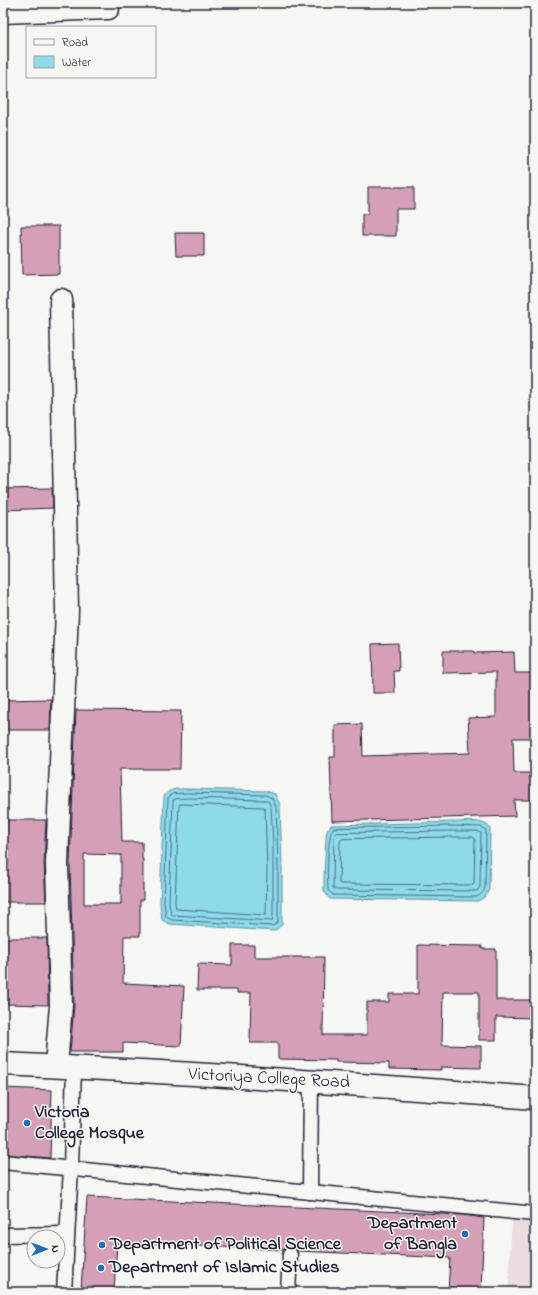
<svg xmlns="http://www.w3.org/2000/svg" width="538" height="1295" font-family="'Indie Flower',sans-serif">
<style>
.built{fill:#ecdce0}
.water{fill:#8cdaea;stroke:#6290a4}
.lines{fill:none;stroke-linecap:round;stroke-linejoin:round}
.shore{stroke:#4c6c81;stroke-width:1}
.building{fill:#d5a0b7;stroke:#22223b;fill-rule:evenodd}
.service-casing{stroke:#22223b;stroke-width:17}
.minor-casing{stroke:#22223b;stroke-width:25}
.tertiary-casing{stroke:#22223b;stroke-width:25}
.service{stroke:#f6f6f2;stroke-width:14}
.minor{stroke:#f6f6f2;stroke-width:22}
.tertiary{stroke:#f6f6f2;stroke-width:22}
.poi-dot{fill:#1f6fb2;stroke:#f6f6f2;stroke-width:1.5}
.labels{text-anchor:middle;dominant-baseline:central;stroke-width:3;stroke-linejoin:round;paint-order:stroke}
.street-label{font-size:18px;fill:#22223b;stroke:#f6f6f2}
.poi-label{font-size:18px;font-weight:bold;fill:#22223b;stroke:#f6f6f2;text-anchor:start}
</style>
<rect width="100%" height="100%" fill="#f6f6f2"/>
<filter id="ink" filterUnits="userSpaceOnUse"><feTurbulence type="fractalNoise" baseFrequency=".025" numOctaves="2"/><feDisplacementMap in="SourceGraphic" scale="8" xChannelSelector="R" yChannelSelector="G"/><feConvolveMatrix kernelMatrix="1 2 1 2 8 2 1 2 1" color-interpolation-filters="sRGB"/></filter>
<g filter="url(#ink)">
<polygon class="built" points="512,1219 535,1220 535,1292 508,1292"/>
<g class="water">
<path d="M187 789 266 791 275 794 280 805 282 868V925L274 931 170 924 162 920 160 903 164 796C170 788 178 789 187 789Z"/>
<path d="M455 822C466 822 483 819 490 828L489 889C487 895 484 898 478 901L330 899 324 891V878L326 836 327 831 331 825Z"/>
</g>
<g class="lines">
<g class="shore">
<polygon points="188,793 265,795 272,798 276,807 278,868 278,922 273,926 172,920 166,917 164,903 168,798 172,794"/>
<polygon points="188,798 264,800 269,802 271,808 273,842 273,916 272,921 173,915 171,914 169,903 173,800 175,799"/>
<polygon points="180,804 264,807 265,810 267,868 266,915 176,909 175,902 179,806"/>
<path d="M455 826 481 827 486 830 485 888C483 893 481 895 476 897L333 895 328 890C327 878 327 837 333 828Z"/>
<polygon points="455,831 477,831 481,833 480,887 477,891 336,890 333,888 334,837 336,833"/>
<polygon points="455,837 473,837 475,839 474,884 473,885 341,884 339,883 340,841 342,839"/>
</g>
</g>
<g class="building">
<polygon points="368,187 414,187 414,209 396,209 396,236 362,236 362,214 368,214"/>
<polygon points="21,226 59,226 59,274 22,275"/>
<polygon points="175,233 204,233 204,256 176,256"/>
<polygon points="52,488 53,508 3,510 3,489"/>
<polygon points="398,643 399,671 394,671 395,693 373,693 372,644"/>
<polygon points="443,651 474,651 474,653 514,652 515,673 535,673 535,738 513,738 514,773 535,773 535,800 514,800 515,816 332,821 330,757 335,757 335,725 362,724 363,756 470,753 468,718 496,717 496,672 443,673"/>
<polygon points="51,699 50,730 3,730 3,700"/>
<path d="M76 710 181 711 180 769H120L122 842H142V859H143V900H140V936H124L123 983 184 986 181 1046 123 1043V1052H70L74 1005 70 864ZM84 854 121 855V904H84Z"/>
<polygon points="3,820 46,820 44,864 46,902 3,902"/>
<polygon points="3,938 47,938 48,1005 3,1004"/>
<polygon points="232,945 254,945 254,957 324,957 323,1035 367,1035 367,1002 389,1002 389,994 418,994 418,945 482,946 482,949 496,949 496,1000 535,1000 535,1018 496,1017 496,1040 479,1040 479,992 443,992 442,1045 481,1046 481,1068 441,1067 441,1070 389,1069 389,1063 336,1062 336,1060 278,1059 278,1043 250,1043 251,993 237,993 237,990 197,990 198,964 232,965"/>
<polygon points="3,1088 52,1090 50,1158 3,1154"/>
<polygon points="87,1197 463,1215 484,1218 481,1292 448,1292 450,1258 297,1251 294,1248 290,1247 286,1248 283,1250 117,1242 114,1292 81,1290"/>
</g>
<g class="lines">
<g class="service-casing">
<g id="service">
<polyline points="3,1162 535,1214"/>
<polyline points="310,1192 311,1081"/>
<polyline points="3,1235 67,1234"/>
<polyline points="64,1292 71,1168 74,1067"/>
<polyline points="288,1292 290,1255"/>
</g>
</g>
<g class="minor-casing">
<g id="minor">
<polyline points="3,12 108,8"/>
<polyline points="56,1066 61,1005 57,864 67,610 61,300"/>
</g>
</g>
<g class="tertiary-casing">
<path id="tertiary" d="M3 1064C181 1072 358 1084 535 1098"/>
</g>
<use href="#service" class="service"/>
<use href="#minor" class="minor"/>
<use href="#tertiary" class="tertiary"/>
</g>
</g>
<g class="poi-dot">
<circle cx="27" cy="1123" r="4"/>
<circle cx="465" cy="1234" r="4"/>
<circle cx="102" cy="1245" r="4"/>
<circle cx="101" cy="1268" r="4"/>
</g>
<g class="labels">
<g class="street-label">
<text transform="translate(269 1079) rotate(3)">Victoriya College Road</text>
</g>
<g class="poi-label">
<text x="35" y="1113">Victoria<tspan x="35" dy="21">College Mosque</tspan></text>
<text x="457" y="1224" text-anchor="end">Department<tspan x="457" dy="21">of Bangla</tspan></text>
<text x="110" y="1245">Department of Political Science</text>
<text x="109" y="1268">Department of Islamic Studies</text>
</g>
</g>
<rect width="538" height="1295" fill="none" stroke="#f6f6f2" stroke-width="16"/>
<rect x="8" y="8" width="522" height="1279" fill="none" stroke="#22223b" stroke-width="1.5" filter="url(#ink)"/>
<rect x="26" y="26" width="130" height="52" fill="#f6f6f2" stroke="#a1a1a9"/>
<rect x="34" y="39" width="20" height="6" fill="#f6f6f2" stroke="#a1a1a9"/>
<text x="62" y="46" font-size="12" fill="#22223b">Road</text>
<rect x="34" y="56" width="20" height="12" fill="#8cdaea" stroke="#a1a1a9"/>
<text x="62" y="66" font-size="12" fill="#22223b">Water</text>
<g transform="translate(46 1249) rotate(89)"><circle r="19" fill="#f6f6f2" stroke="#a1a1a9"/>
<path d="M0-3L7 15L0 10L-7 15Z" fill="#1f6fb2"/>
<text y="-6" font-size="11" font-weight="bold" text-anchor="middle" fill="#22223b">N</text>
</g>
</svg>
